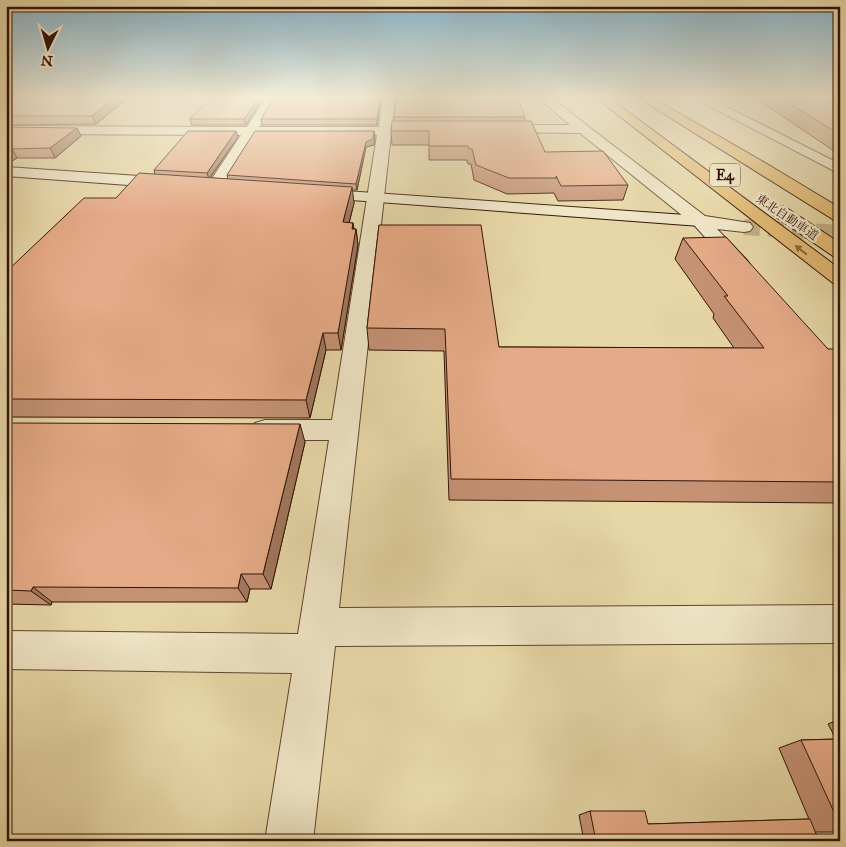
<svg xmlns="http://www.w3.org/2000/svg" width="846" height="847" font-family="'IM FELL Great Primer','Noto Serif JP',serif">
<style>
.lines{fill:none;stroke-linecap:round;stroke-linejoin:round}
.street-tunnel{stroke:#c3b087;stroke-width:16;stroke-dasharray:16 8;stroke-linecap:butt}
.street-casing{stroke:#60452e;stroke-width:2}
.secondary-casing{stroke:#331405;stroke-width:2}
.highway-casing{stroke:#331405;stroke-width:2}
.street{fill:#efe5c6;fill-rule:evenodd}
.secondary{fill:#efe5c6;fill-rule:evenodd}
.highway{fill:#e4bc74;fill-rule:evenodd}
.wall{fill:#c59274;stroke:#331405}
.shaded-wall{fill:#a0775e;stroke:#331405}
.building{fill:#e5aa87;stroke:#331405}
.oneway{fill:#8c683c}
.labels{text-anchor:middle;dominant-baseline:central;stroke-width:5;stroke-linejoin:round;paint-order:stroke}
.far-street-label{font-size:12px;fill:#331405;stroke:#efe5c6}
.shield{fill:#efe5c6;stroke:#6b533f;stroke-width:1}
.shield-label{font-size:14px;font-weight:bold;fill:#331405}
</style>
<rect width="100%" height="100%" fill="#e7d7a7"/>
<filter id="stains"><feTurbulence type="fractalNoise" baseFrequency=".004" numOctaves="4"/><feColorMatrix values="0 0 0 0 .2 0 0 0 0 .09 0 0 0 0 .02 0 0 0 .5 -.17"/></filter>
<radialGradient id="worn" r=".72"><stop offset=".6" stop-color="#630" stop-opacity="0"/><stop offset="1" stop-color="#630" stop-opacity=".3"/></radialGradient>
<g class="lines">
<polyline class="street-tunnel" points="744,227 840,233"/>
<g class="street-casing">
<g id="street">
<polygon points="266,97 277,97 259,127 379,127 383,97 395,97 339,608 840,605 840,643 335,646 313,841 265,841 292,673 6,669 6,631 298,634 329,440 265,440 255,437 251,430 255,423 265,420 332,420 377,135 255,135 221,189 209,189 207,186 241,135 6,134 6,126 247,127"/>
<polygon points="537,97 550,97 705,216 750,223 753,227 750,231 744,232 717,229 747,260 750,264 747,268 740,270 733,268 694,225 580,133 493,132 492,129 493,126 498,125 570,125"/>
<polygon points="692,97 707,97 840,164 840,174"/>
</g>
</g>
<g class="secondary-casing">
<g id="secondary">
<polygon points="6,167 169,178 174,180 177,183 174,186 169,188 6,176"/>
<polygon points="317,189 700,216 706,217 709,221 706,225 700,226 311,197 309,194 311,191"/>
</g>
</g>
<g class="highway-casing">
<g id="highway">
<polygon points="595,97 608,97 840,269 840,285 833,283"/>
<polygon points="637,97 651,97 772,167 840,208 840,221 834,220"/>
<polygon points="779,206 785,207 840,243 840,258 833,256 773,215 771,211 773,207"/>
</g>
</g>
<use href="#street" class="street"/>
<use href="#secondary" class="secondary"/>
<use href="#highway" class="highway"/>
</g>
<g class="wall">
<polygon points="6,97 129,97 96,124 6,125"/>
<polygon points="264,97 246,125 192,125 190,119"/>
<polygon points="381,97 377,125 262,125 261,119"/>
<polygon points="754,97 840,97 840,155"/>
<polygon points="394,117 525,117 525,121 545,152 628,185 623,200 558,201 554,193 507,194 474,180 471,164 468,164 467,160 429,160 429,145 392,145 391,131 394,121"/>
<polygon points="6,127 81,136 55,158 17,158 6,165"/>
<polygon points="374,131 375,137 374,145 366,147 357,190 352,190 354,203 349,223 353,223 354,229 356,229 358,245 341,350 326,350 310,418 6,417 6,272 155,174 154,170 238,137 210,178 228,179 227,175"/>
<polygon points="379,225 499,347 734,348 713,318 714,314 675,259 683,238 828,349 840,354 840,503 449,500 444,351 369,350 367,328"/>
<polygon points="6,423 305,442 271,589 250,589 247,602 52,602 51,605 6,604"/>
<polygon points="840,719 840,832 815,832 819,841 584,841 579,815 590,811 648,824 809,819 779,748 801,740 836,739 828,724"/>
</g>
<g class="shaded-wall">
<polygon points="116,97 129,97 96,124 92,116"/>
<polygon points="259,97 264,97 246,125 244,119"/>
<polygon points="380,97 381,97 377,125 377,119"/>
<polygon points="77,128 81,136 55,158 50,148"/>
<polygon points="236,131 238,137 209,179 207,173"/>
<polygon points="374,131 375,137 374,145 366,147 357,190 356,184 366,142"/>
<polygon points="12,149 17,158 6,165 6,152"/>
<polygon points="352,187 354,203 345,239 343,222"/>
<polygon points="353,223 354,237 356,229 358,245 341,350 338,333"/>
<polygon points="323,333 326,350 310,418 306,400"/>
<polygon points="300,424 305,442 271,589 263,574"/>
<polygon points="241,574 250,589 247,602 238,588"/>
<polygon points="33,587 52,602 51,605 31,591"/>
</g>
<g class="building">
<polygon points="6,97 116,97 92,116 6,116"/>
<polygon points="211,97 259,97 244,119 190,119"/>
<polygon points="274,97 380,97 377,119 261,119"/>
<polygon points="396,97 517,97 525,117 394,117"/>
<polygon points="779,97 840,97 840,135"/>
<polygon points="392,121 531,121 545,152 603,151 628,185 561,186 556,176 557,178 509,178 476,165 472,149 469,149 468,146 429,146 429,131 391,131"/>
<polygon points="6,127 77,128 50,148 12,149 6,152"/>
<polygon points="188,131 236,131 207,173 154,170"/>
<polygon points="255,131 374,131 373,139 366,142 356,184 227,175"/>
<polygon points="139,173 352,187 343,222 353,223 352,229 356,229 338,333 323,333 306,400 6,399 6,272 84,198 116,198"/>
<polygon points="379,225 481,225 499,347 764,348 724,296 728,296 683,238 726,237 828,349 835,349 840,354 840,482 451,479 445,329 367,328"/>
<polygon points="6,423 300,424 263,574 241,574 238,588 33,587 31,591 6,590"/>
<polygon points="840,739 840,825 801,740"/>
<polygon points="590,811 645,811 648,824 810,819 819,841 596,841"/>
</g>
<defs><path id="oneway-solid" d="M-6-.8H1V-3.2L6.5 0L1 3.2V.8H-6Z" transform="scale(1.25)"/></defs>
<use class="oneway" href="#oneway-solid" transform="translate(801 250) rotate(-142)"/>
<linearGradient id="sky" x2="0" y2="1"><stop stop-color="#88b6cc"/><stop offset="0.45" stop-color="#f4edd7"/><stop offset="1" stop-color="#f4edd7" stop-opacity="0"/></linearGradient>
<rect width="846" height="216" fill="url(#sky)"/>
<g class="labels">
<g class="far-street-label">
<text transform="translate(787 217) rotate(34)">東北自動車道</text>
</g>
<rect class="shield" x="710" y="163.5" width="30" height="23" rx="4"/>
<g class="shield-label">
<text x="725" y="175">E4</text>
</g>
</g>
<rect width="846" height="847" fill="none" stroke="#e7d7a7" stroke-width="25"/>
<rect x="8" y="8" width="831" height="832" fill="none" stroke="#331405" stroke-width="2.5"/>
<rect x="12" y="12" width="821" height="822" fill="none" stroke="#331405"/>
<g transform="translate(48 48) rotate(185)" stroke="#efe5c6" stroke-width="4" paint-order="stroke">
<path d="M0-4L9 19L0 12L-9 19Z" fill="#331405"/>
<text y="-8" font-size="14" font-weight="bold" text-anchor="middle" fill="#331405">N</text>
</g>
<rect width="100%" height="100%" filter="url(#stains)"/>
<rect width="100%" height="100%" fill="url(#worn)"/>
</svg>
